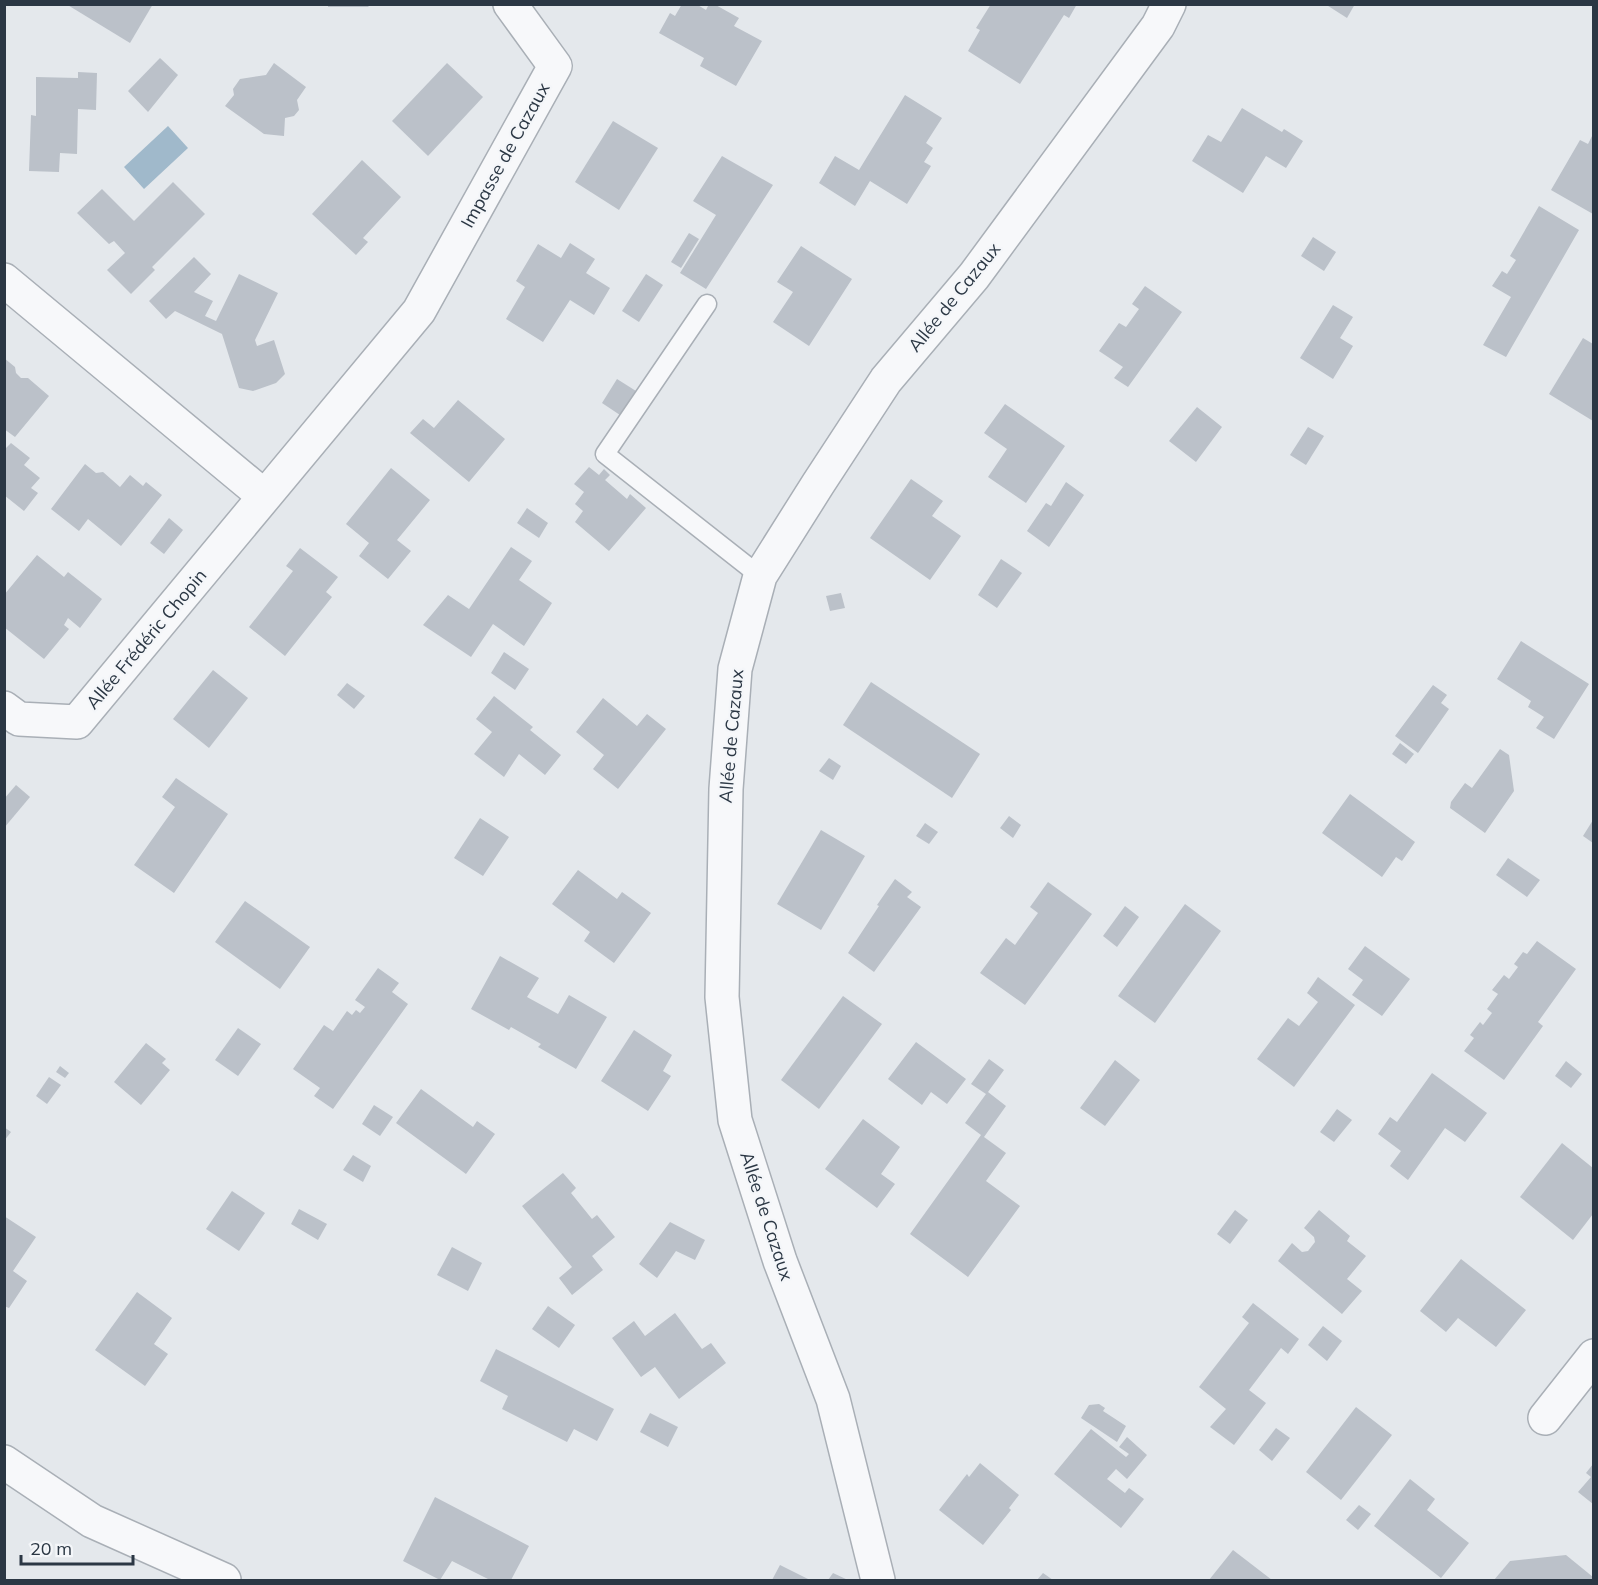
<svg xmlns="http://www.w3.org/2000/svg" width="1598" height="1585" font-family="Mulish,sans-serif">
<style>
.water{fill:#a0b9cb}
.building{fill:#bbc1c9}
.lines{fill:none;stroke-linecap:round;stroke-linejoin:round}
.service-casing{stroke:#a9afb6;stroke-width:21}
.minor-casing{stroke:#a9afb6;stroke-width:36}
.service{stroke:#f7f8fa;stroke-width:18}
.minor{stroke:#f7f8fa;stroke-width:33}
.labels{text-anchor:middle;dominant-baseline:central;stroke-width:4.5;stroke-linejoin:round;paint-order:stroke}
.street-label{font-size:18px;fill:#2b3744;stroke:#f4f6f9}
</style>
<rect width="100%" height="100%" fill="#e4e8ec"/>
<polygon class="water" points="168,126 188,148 144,189 124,167"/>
<g class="building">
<polygon points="66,4 153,4 130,43"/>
<polygon points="328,4 371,4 368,7 328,7"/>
<polygon points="682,4 696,4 706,10 709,4 714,4 739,18 734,26 762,41 736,86 700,66 704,58 659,33 670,13 675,16"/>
<polygon points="991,4 1077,4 1069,18 1064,15 1020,84 968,51 980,30 976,28"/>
<polygon points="1325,4 1355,4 1347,18"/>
<polygon points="160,58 178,75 148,112 128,91"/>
<polygon points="274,63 306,87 297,100 299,110 294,116 285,118 284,136 264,134 225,106 234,95 233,89 240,79 266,75"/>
<polygon points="447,63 483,97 428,156 392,121"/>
<polygon points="78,72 97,73 96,110 78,109 77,154 60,153 59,172 29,171 31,115 36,116 36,77 78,78"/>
<polygon points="905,95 942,118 926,143 933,148 924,162 931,166 907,204 870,181 855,206 819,183 835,156 859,170"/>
<polygon points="1242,108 1282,132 1284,129 1303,141 1286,168 1266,156 1243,193 1192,161 1208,135 1221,142"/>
<polygon points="613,121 658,148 619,210 575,182"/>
<polygon points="1593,134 1593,214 1551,190 1580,140 1588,144"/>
<polygon points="722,156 773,185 706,289 680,273 716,215 693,201"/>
<polygon points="362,160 401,197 363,238 368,242 356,255 312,214"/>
<polygon points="173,182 205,214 152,267 155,270 131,294 107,270 125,253 114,241 109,244 77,213 102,189 134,221"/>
<polygon points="1539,206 1579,230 1506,357 1483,345 1511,297 1492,286 1502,271 1507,274 1516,260 1510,256"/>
<polygon points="689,233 699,239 681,268 671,262"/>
<polygon points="1313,237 1336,252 1324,271 1301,256"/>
<polygon points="570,243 595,259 586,273 610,288 594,315 570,300 543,342 506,319 525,287 516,281 538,244 561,258"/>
<polygon points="801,246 852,279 809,346 773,322 793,292 777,282"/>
<polygon points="194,257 211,274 194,292 213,301 205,316 216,321 239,274 278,293 255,340 257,346 274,340 285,374 276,383 253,391 239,388 222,334 175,311 166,319 149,301"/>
<polygon points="646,274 663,285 639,322 622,311"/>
<polygon points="1145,286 1182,312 1128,387 1114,378 1123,367 1099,351 1119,323 1126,327 1139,309 1132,304"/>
<polygon points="1333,305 1353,317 1340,338 1353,346 1333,379 1300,358"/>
<polygon points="1583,338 1593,344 1593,421 1549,394"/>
<polygon points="4,358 15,367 16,373 21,378 28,378 49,396 15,437 4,429"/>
<polygon points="617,379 636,391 620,415 602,403"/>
<polygon points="458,400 505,439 469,482 410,433 423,419 434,428"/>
<polygon points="1005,404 1065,446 1026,503 988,477 1007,449 984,433"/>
<polygon points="1197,407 1222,427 1196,462 1169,441"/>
<polygon points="1308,427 1324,436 1306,465 1290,455"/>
<polygon points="11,443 30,458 24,465 40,478 31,488 38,493 24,511 4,495 4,450"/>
<polygon points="85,464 96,473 103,472 120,487 130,475 143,486 146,482 162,495 121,546 88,519 79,531 51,509"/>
<polygon points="589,467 599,475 604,469 610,475 605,480 627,499 630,494 646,508 609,551 575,522 583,511 575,504 584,492 574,484"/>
<polygon points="391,468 430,500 397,540 411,551 388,579 359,556 369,543 346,524"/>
<polygon points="911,479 943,501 932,516 961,536 930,580 870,538"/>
<polygon points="1066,482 1084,495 1049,547 1027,531 1046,503 1051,506"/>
<polygon points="527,508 548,523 539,538 517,523"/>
<polygon points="169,518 183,530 164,554 150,543"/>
<polygon points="511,547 532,561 519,580 552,603 524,646 493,624 471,657 423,625 448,595 469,609"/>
<polygon points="300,548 338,577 326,592 332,597 285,656 249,627 293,571 286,566"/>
<polygon points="37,555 64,577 68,572 102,599 80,628 68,618 64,625 69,629 44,659 4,627 4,595"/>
<polygon points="1001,559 1022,573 997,608 978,595"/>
<polygon points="841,593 845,608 830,611 826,596"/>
<polygon points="1521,641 1589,684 1554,739 1536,728 1544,717 1528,707 1531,701 1497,679"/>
<polygon points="504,652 529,669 515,690 491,673"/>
<polygon points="213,670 248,698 209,748 173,719"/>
<polygon points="871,682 980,754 952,798 843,725"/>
<polygon points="347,683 365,696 354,709 337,695"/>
<polygon points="1433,685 1447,695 1441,703 1449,709 1418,753 1395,736"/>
<polygon points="494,696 533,727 530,730 561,755 545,775 519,754 504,777 474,754 492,732 476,719"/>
<polygon points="603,698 637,726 647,714 666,729 618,789 593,769 604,755 576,732"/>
<polygon points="1400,743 1414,754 1406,764 1392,754"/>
<polygon points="1500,749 1509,755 1514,791 1485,833 1450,808 1451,802 1465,783 1472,788"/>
<polygon points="829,758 841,766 833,780 819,771"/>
<polygon points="176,778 228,814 174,893 134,865 175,807 162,797"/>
<polygon points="16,785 30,797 4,828 4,799"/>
<polygon points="1350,794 1415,842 1402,861 1396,857 1382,877 1322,833"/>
<polygon points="1009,816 1021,825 1013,838 1000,828"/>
<polygon points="480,818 509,837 483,876 454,858"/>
<polygon points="1593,820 1593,843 1583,836"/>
<polygon points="925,823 938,832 929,844 916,836"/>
<polygon points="821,830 865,856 821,930 777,904"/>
<polygon points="1508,858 1540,880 1527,897 1496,875"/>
<polygon points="578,870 617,899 622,892 651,913 614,963 584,941 590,932 552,904"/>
<polygon points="895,879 912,892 907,897 921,907 874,972 848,953 879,906 877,905"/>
<polygon points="1048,882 1092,914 1025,1005 980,973 1006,938 1015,945 1038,913 1030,907"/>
<polygon points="245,901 310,947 280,989 215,942"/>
<polygon points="1185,904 1221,931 1155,1023 1118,996"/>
<polygon points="1125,906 1139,917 1117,947 1103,936"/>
<polygon points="1537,941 1576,969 1538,1022 1543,1026 1504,1080 1464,1051 1474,1038 1470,1035 1480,1022 1483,1025 1492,1013 1487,1009 1498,994 1492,990 1504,975 1509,979 1518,967 1514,964 1523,952 1527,954"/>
<polygon points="1365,946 1410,979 1382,1016 1352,995 1363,980 1348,969"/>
<polygon points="500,956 539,978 527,997 558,1014 569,995 607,1017 576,1069 538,1047 541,1044 511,1027 509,1030 471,1009"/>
<polygon points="378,968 399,983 392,992 408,1004 333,1109 314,1096 320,1088 293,1069 324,1025 333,1031 347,1011 352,1015 356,1010 360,1013 365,1007 355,1000"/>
<polygon points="1318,977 1355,1005 1294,1087 1257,1059 1288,1018 1299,1026 1318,1002 1307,993"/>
<polygon points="843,996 882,1024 819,1109 781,1080"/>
<polygon points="238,1028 261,1044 238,1076 215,1060"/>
<polygon points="634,1030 672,1055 663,1071 671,1076 648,1111 601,1081"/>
<polygon points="916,1042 966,1079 947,1104 931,1092 922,1105 888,1079"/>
<polygon points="146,1043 166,1059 162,1063 170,1070 141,1105 114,1082"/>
<polygon points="989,1059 1004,1070 988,1092 1006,1106 984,1137 1006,1153 986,1181 1020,1206 968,1277 910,1234 981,1135 965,1123 986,1094 971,1084"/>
<polygon points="1115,1060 1140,1080 1105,1126 1080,1108"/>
<polygon points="1566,1061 1582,1074 1571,1088 1555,1076"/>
<polygon points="60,1066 69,1073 65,1078 56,1072"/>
<polygon points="1432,1073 1487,1113 1465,1142 1445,1128 1408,1180 1390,1166 1401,1151 1378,1134 1390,1117 1397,1122"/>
<polygon points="49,1077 61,1085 47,1104 36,1096"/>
<polygon points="421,1089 473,1127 477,1121 495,1134 466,1174 396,1123"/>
<polygon points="374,1105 393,1117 380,1136 362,1124"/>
<polygon points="1337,1109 1352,1120 1334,1142 1320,1132"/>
<polygon points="863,1119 900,1147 881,1174 895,1184 877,1208 825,1169"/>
<polygon points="4,1127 11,1132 4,1141"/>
<polygon points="1562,1143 1593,1168 1593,1214 1573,1240 1520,1197"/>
<polygon points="353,1155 371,1166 363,1182 343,1170"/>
<polygon points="563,1173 576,1188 571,1193 592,1219 597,1215 615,1237 592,1256 603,1270 572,1295 559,1278 572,1267 522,1206"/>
<polygon points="232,1191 265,1213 239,1251 206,1229"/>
<polygon points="299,1209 327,1224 318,1240 291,1224"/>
<polygon points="1235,1210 1248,1220 1230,1244 1217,1234"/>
<polygon points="1319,1210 1350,1236 1347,1241 1366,1256 1347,1279 1362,1291 1342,1314 1278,1261 1292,1243 1302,1252 1308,1251 1315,1242 1314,1237 1304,1228"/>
<polygon points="4,1216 36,1237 13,1271 27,1281 9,1308 4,1306"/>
<polygon points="670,1222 705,1240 695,1260 676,1251 657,1278 639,1264"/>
<polygon points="452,1247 482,1263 468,1291 437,1275"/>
<polygon points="1461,1259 1526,1310 1496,1347 1458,1318 1446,1332 1420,1311"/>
<polygon points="137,1292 172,1318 154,1344 168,1354 145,1386 95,1350"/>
<polygon points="1253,1303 1299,1339 1288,1354 1281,1348 1249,1390 1266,1403 1234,1445 1210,1427 1226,1409 1199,1387 1249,1323 1242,1317"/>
<polygon points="548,1306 575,1325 559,1348 532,1329"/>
<polygon points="675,1313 702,1349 711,1343 726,1363 679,1399 655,1367 641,1377 612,1338 634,1321 645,1336"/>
<polygon points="1323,1326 1342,1341 1327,1361 1308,1345"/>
<polygon points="496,1349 614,1409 597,1441 574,1429 567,1442 502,1409 508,1396 480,1381"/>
<polygon points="1099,1404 1105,1408 1103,1411 1126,1426 1117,1442 1081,1418 1089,1405"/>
<polygon points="1356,1407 1392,1435 1341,1500 1306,1472"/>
<polygon points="650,1413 678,1427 668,1447 640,1432"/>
<polygon points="1276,1428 1290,1438 1272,1461 1259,1450"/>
<polygon points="1091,1429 1126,1457 1129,1454 1119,1447 1127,1437 1147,1455 1127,1479 1116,1469 1107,1479 1125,1493 1129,1488 1144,1499 1121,1528 1054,1474"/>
<polygon points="980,1463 1019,1495 1009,1508 1011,1510 983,1545 939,1510 967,1474 969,1477"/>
<polygon points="1593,1464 1593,1504 1578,1492 1591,1477 1586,1473"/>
<polygon points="1410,1479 1435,1499 1427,1510 1469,1543 1441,1578 1374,1526"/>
<polygon points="435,1497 529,1546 511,1580 490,1580 452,1561 440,1580 403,1561"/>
<polygon points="1359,1505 1371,1514 1358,1530 1346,1520"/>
<polygon points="1233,1550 1272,1580 1209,1580"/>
<polygon points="1566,1555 1593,1577 1593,1580 1494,1580 1510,1561"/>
<polygon points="780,1565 810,1580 772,1580"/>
<polygon points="833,1573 848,1580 828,1580"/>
<polygon points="1043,1573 1053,1580 1037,1580"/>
</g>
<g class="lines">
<g class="service-casing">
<polyline id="service" points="707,304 605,454 760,576"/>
</g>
<g class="minor-casing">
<g id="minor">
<polyline points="4,280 264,496"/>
<polyline points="4,708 19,719 77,722 419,311 555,66 510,4"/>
<polyline points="1545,1418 1594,1356"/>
<polyline points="4,1462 92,1521 224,1580"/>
<polyline points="878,1580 833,1399 780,1261 735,1120 722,997 726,789 735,669 760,576 818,484 886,380 974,276 1158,26 1169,4"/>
</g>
</g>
<use href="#service" class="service"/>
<use href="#minor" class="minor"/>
</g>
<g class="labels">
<g class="street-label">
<text transform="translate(505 155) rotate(-61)">Impasse de Cazaux</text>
<text transform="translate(954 297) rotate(-51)">Allée de Cazaux</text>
<text transform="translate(146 639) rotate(-50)">Allée Frédéric Chopin</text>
<text transform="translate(731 736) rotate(-85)">Allée de Cazaux</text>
<text transform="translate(767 1216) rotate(72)">Allée de Cazaux</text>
</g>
</g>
<rect width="1598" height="1585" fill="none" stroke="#2b3744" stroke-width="12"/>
<path d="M21 1555v9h112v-9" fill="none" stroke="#2b3744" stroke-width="3"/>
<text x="30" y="1555" font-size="18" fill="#2b3744" stroke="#f4f6f9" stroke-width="4.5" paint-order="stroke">20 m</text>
</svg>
